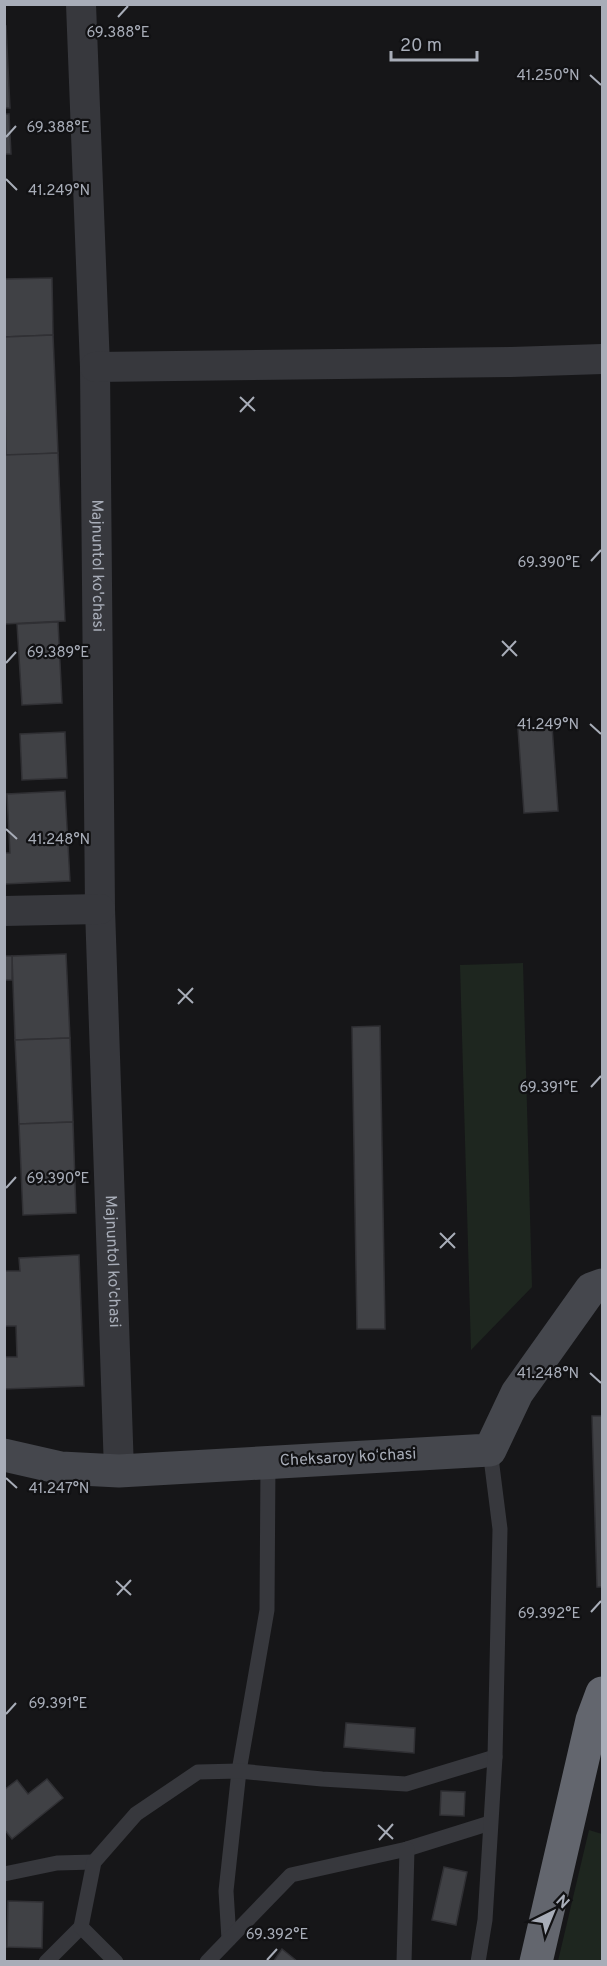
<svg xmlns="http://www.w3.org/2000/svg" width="607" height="1966" font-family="Overpass,sans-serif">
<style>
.green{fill:#1e261f}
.building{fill:#404145;stroke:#303034;stroke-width:1.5}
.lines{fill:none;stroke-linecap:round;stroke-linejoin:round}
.lane{stroke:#37383d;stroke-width:15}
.street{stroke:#37383d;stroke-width:30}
.secondary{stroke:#45474d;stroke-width:33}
.highway{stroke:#63666e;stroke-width:33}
.ticks{fill:none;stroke:#a8adb8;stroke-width:2}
.labels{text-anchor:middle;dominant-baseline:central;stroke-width:4.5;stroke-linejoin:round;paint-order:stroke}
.street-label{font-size:16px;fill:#a8adb8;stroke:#111113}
.ticks-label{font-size:15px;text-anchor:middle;fill:#a8adb8;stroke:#111113;stroke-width:4.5;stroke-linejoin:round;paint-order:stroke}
</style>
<rect width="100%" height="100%" fill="#161618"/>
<g class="green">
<polygon points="523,963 532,1287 471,1350 460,965"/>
<polygon points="589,1830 602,1834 602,1961 558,1961"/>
</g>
<g class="building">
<polygon points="4,26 6,26 10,108 4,108"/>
<polygon points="4,114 9,114 11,154 4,154"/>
<polygon points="52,278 53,335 4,337 4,279"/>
<polygon points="53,335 58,453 6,456 4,337"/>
<polygon points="58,453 65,621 4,624 4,455"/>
<polygon points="58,622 62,703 22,705 17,624"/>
<polygon points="552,726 558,811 524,813 518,729"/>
<polygon points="65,732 67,778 22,780 20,734"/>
<polygon points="65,791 70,881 4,884 4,853 10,853 7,794"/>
<polygon points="66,954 70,1038 15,1040 12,956"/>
<rect x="4" y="956" width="8" height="24"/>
<polygon points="380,1026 385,1329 357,1329 352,1027"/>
<polygon points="70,1038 73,1122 19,1124 15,1040"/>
<polygon points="73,1122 76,1213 23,1215 19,1124"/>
<polygon points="79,1255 84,1386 4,1389 4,1357 17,1357 16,1326 4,1326 4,1271 20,1271 19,1258"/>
<polygon points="592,1416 602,1416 602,1587 597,1587"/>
<polygon points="346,1723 415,1728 414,1753 344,1747"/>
<polygon points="47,1779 63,1798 12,1839 4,1829 4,1790 17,1780 28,1794"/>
<polygon points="441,1791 465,1792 464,1816 440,1815"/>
<polygon points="444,1867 467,1872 456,1925 432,1920"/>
<polygon points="8,1901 43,1902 42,1948 7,1947"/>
<polygon points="282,1949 298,1962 273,1962"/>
</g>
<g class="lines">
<g class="lane">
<polyline points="4,1874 57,1863 94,1862"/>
<polyline points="229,1939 226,1891 239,1771 267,1610 268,1462"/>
<polyline points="46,1962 81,1927"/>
<polyline points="116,1962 81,1927 94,1862 136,1814 198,1772 239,1771 322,1779 406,1784 495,1757"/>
<polyline points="207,1962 291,1875 407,1849 490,1823"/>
<polyline points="404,1962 407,1849"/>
<polyline points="478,1962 485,1920 495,1757 500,1529 490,1450"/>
</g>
<g class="street">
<path id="s1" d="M81 4 95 367 100 909 119 1471"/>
<polyline points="95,367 511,362 602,359"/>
<polyline points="4,911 100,909"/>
</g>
<polyline class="secondary" points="4,1455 61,1468 119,1471 490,1450 517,1393 591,1289 602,1285"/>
<polyline class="highway" points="536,1962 592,1720 602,1693"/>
</g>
<path class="ticks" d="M118 17 128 6M590 75 601 85M6 137 16 126M6 179 17 190M240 397 255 411M240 412 254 397M591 561 601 550M502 641 517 656M502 656 516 641M6 663 16 652M590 724 601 734M6 829 17 839M178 989 193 1003M178 1004 193 988M591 1087 601 1076M6 1188 16 1177M440 1233 455 1248M440 1248 455 1233M590 1373 601 1383M6 1478 17 1488M116 1581 131 1595M117 1595 131 1580M591 1612 601 1601M6 1714 16 1703M378 1825 393 1839M379 1840 393 1824M267 1960 277 1949"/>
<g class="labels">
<g class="street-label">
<text stroke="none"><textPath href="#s1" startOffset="562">Majnuntol ko'chasi</textPath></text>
<text stroke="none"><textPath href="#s1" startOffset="1258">Majnuntol ko'chasi</textPath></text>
<text transform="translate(348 1458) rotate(-3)">Cheksaroy koʻchasi</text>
</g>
</g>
<g class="ticks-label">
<text x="118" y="37">69.388°E</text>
<text x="548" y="80">41.250°N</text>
<text x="58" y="132">69.388°E</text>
<text x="59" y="195">41.249°N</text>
<text x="549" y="567">69.390°E</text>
<text x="58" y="657">69.389°E</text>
<text x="548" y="729">41.249°N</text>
<text x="59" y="844">41.248°N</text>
<text x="549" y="1092">69.391°E</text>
<text x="58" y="1183">69.390°E</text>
<text x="548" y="1378">41.248°N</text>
<text x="59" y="1493">41.247°N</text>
<text x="549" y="1618">69.392°E</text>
<text x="58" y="1708">69.391°E</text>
<text x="277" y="1939">69.392°E</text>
</g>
<rect width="607" height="1966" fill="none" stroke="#a8adb8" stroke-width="12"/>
<g transform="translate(553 1912) rotate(43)" stroke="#111113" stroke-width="4.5" paint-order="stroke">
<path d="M0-4.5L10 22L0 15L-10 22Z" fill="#a8adb8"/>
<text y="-9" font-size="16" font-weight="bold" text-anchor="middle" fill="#a8adb8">N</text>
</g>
<path d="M391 51v9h86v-9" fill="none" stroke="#a8adb8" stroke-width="3"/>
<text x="400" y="51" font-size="18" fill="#a8adb8" stroke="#111113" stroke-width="4.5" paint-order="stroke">20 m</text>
</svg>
